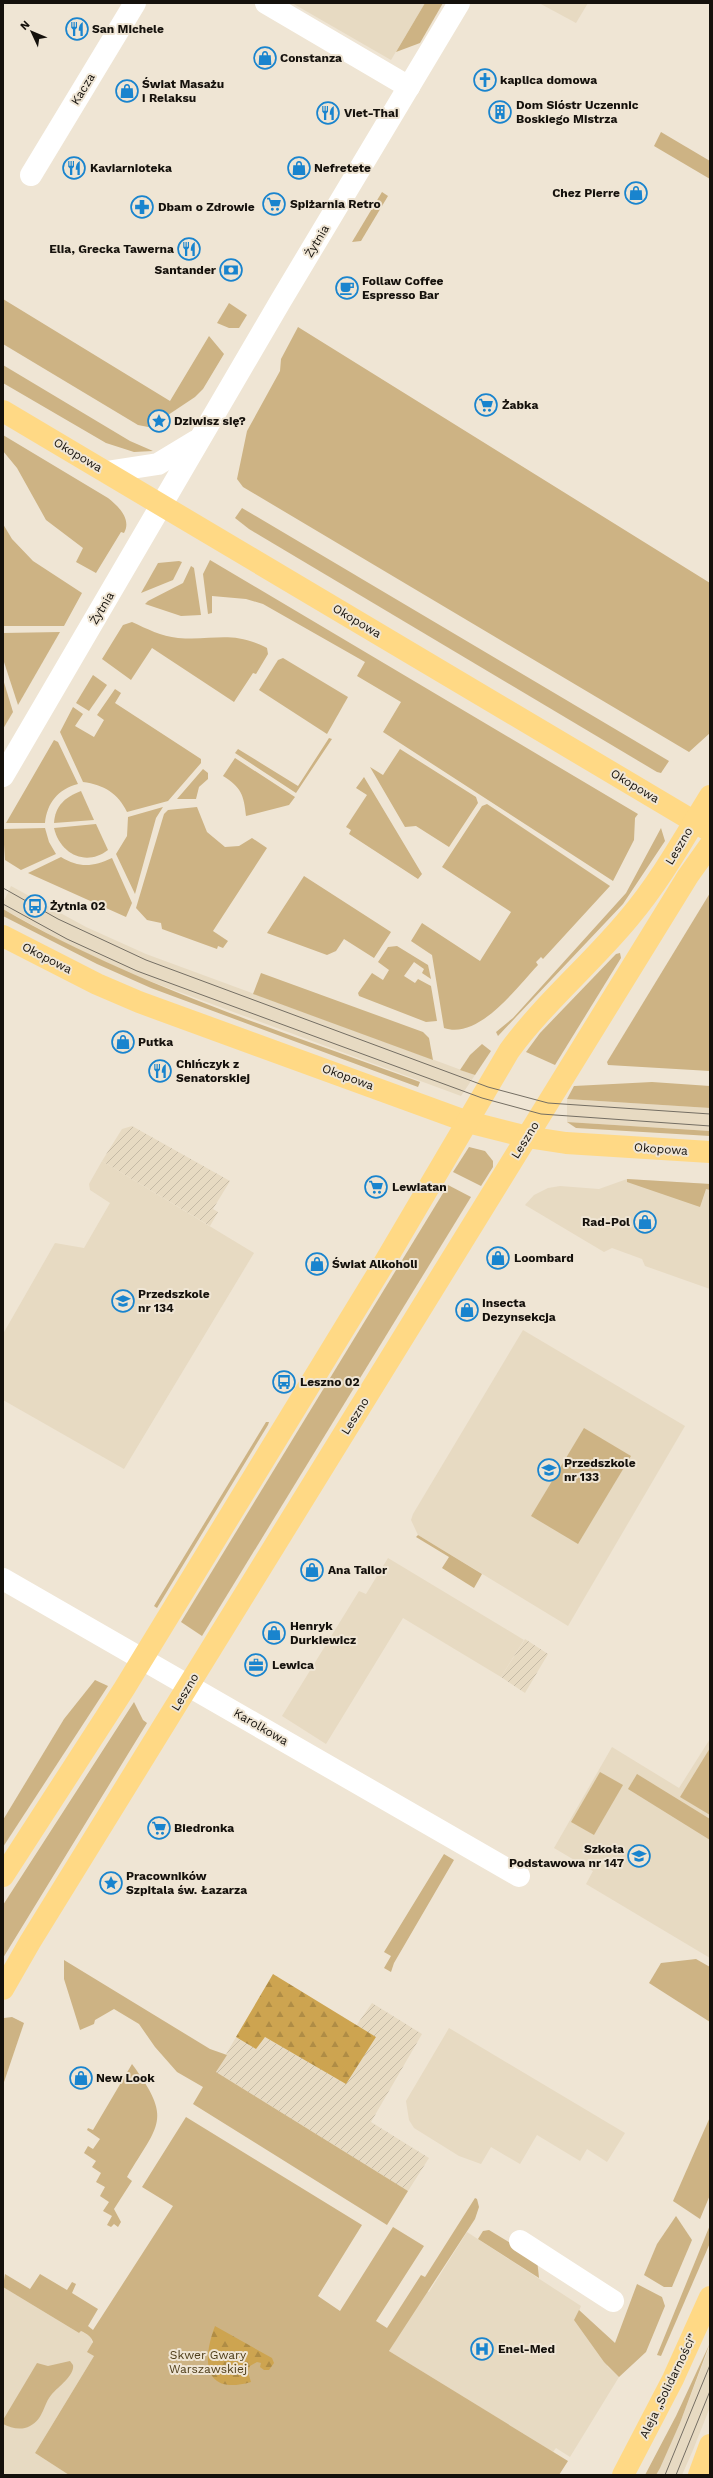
<svg xmlns="http://www.w3.org/2000/svg" width="713" height="2478" font-family="'Work Sans',sans-serif">
<style>
.built{fill:#e7dac2}
.industrial{fill:url(#industrial-furrows)}
.green{fill:#cdb384}
.forest{fill:url(#forest-firs)}
.lines{fill:none;stroke-linecap:round;stroke-linejoin:round}
.minor{stroke:#fff;stroke-width:22}
.major{stroke:#ffd985;stroke-width:22}
.tram{stroke:#746e63;stroke-width:1}
.labels{text-anchor:middle;dominant-baseline:central;stroke-width:4;stroke-linejoin:round;paint-order:stroke}
.poi-label{font-size:12px;font-weight:bold;fill:#15110c;stroke:#efe5d4;text-anchor:start}
.street-label{font-size:12px;fill:#15110c;stroke:#efe5d4}
.park-label{font-size:12px;fill:#4f3e1a;stroke:#efe5d4}
</style>
<defs>
<pattern id="industrial-furrows" width="10" height="10" patternUnits="userSpaceOnUse"><rect width="10" height="10" fill="#e7dac2"/><path d="M-1 1l2-2M0 10L10 0M9 11l2-2" fill="none" stroke="#c5baa6"/></pattern>
<pattern id="forest-firs" width="22" height="20" patternUnits="userSpaceOnUse"><rect width="22" height="20" fill="#cda450"/><path d="M5 1l3.5 6h-7zM16 11l3.5 6h-7z" fill="#af8c45"/></pattern>
</defs>
<rect width="100%" height="100%" fill="#efe5d4"/>
<g class="built">
<polygon points="292,3 425,3 391,60"/>
<polygon points="539,3 588,3 576,23"/>
<polygon points="11,886 86,927 146,954 475,1075 461,1096 136,976 67,944 3,909 3,903"/>
<polygon points="567,1099 710,1108 710,1131 567,1122"/>
<polygon points="102,1161 254,1253 124,1469 3,1400 3,1334 55,1243 84,1248 110,1203 90,1190 89,1184"/>
<polygon points="627,1179 710,1184 710,1289 645,1266 642,1259 612,1248 604,1252 525,1205 534,1195 548,1188 560,1186 599,1189"/>
<polygon points="523,1330 685,1426 568,1626 418,1535 411,1520 413,1514"/>
<polygon points="388,1558 524,1640 501,1677 403,1618 326,1744 282,1716 359,1591 366,1594"/>
<polygon points="710,1739 710,1958 586,1884 593,1871 554,1848 612,1747 679,1788"/>
<polygon points="449,2028 625,2133 607,2162 587,2149 580,2161 537,2135 520,2164 491,2147 481,2164 459,2156 414,2128 409,2120 406,2101"/>
<polygon points="467,2232 581,2306 579,2311 615,2343 607,2366 619,2377 570,2457 556,2448 553,2452 389,2351 426,2291 429,2292"/>
<polygon points="3,2287 79,2333 81,2331 91,2337 94,2356 35,2453 69,2475 3,2475"/>
<polygon points="710,2345 710,2407 693,2450 682,2475 656,2475 680,2423"/>
</g>
<g class="industrial">
<polygon points="132,1126 230,1181 213,1209 218,1212 210,1226 102,1161 122,1129"/>
<polygon points="525,1639 548,1654 525,1693 501,1677"/>
<polygon points="372,2003 422,2034 371,2122 429,2158 408,2191 216,2072 236,2037 256,2048 265,2037 346,2083 376,2037 356,2026"/>
</g>
<g class="green">
<polygon points="425,3 443,3 420,43 396,52"/>
<polygon points="661,132 710,161 710,179 654,146"/>
<polygon points="382,192 388,196 361,241 352,242"/>
<polygon points="3,299 170,401 209,336 224,354 203,389 195,397 156,423 148,427 138,425 3,344"/>
<polygon points="229,303 247,315 239,328 229,328 217,323"/>
<polygon points="298,327 710,583 710,733 689,752 243,487 237,479 247,431 280,371 281,359"/>
<polygon points="3,365 130,441 153,451 134,452 106,443 3,383"/>
<path d="M3 435 108 498C118 506 132 519 124 533L121 532 96 573 76 562 83 548 46 520 17 468 3 451Z"/>
<polygon points="242,508 669,761 661,773 657,772 249,529 235,518"/>
<polygon points="3,524 12,539 33,561 82,593 64,626 3,626"/>
<polygon points="210,560 638,814 635,818 634,840 613,881 383,732 401,702 357,676 365,662 263,604 246,599 212,596 212,613 208,614 203,574"/>
<polygon points="179,561 182,562 173,580 141,593 158,563"/>
<polygon points="191,566 194,568 201,615 181,616 145,604 148,601 183,583"/>
<path d="M132 622C147 629 161 636 178 638 214 641 232 630 267 648L268 654 256 674 253 673 234 702 152 648 131 680 102 659 123 625Z"/>
<polygon points="60,632 18,705 3,659 3,633"/>
<polygon points="283,658 348,697 327,734 259,690 278,660"/>
<polygon points="93,675 107,685 89,711 76,703"/>
<polygon points="3,679 13,712 3,729"/>
<path d="M115 689 121 693 115 703 201 759V763L168 801 127 812C118 793 104 785 83 782L60 732 73 707 83 714 75 726 94 737 104 720 97 715Z"/>
<polygon points="329,738 332,739 296,793 235,753 238,749 298,786"/>
<path d="M54 740 58 742 78 784C58 789 47 803 45 823H6Z"/>
<polygon points="400,749 476,797 478,803 449,847 416,826 405,827 370,767 383,775"/>
<path d="M235 758 295 797 289 805 246 816C244 795 241 787 223 776Z"/>
<polygon points="203,769 208,773 208,779 199,787 196,799 177,799"/>
<polygon points="364,777 422,874 418,879 349,834 351,830 346,827 367,795 356,788"/>
<path d="M81 791 94 820 54 823C55 806 65 797 81 791Z"/>
<path d="M487 804 610 886 543 959 541 957 536 962 538 965C517 987 479 1040 444 1028L432 955 411 941 422 923 480 961 511 912 442 867 482 806Z"/>
<polygon points="163,807 156,818 135,894 116,854 127,836 128,817"/>
<polygon points="197,807 207,832 225,847 239,846 252,838 267,848 213,931 228,941 223,948 218,946 217,949 162,929 161,923 147,920 136,908 164,814 168,810"/>
<path d="M96 824 108 850C86 867 60 854 54 828Z"/>
<polygon points="45,828 49,842 56,854 21,870 5,860 3,829"/>
<polygon points="661,828 665,841 623,904 498,1036 496,1032 513,1018 626,893"/>
<path d="M61 857C79 868 93 867 112 858L132 903 126 917 28 873Z"/>
<polygon points="304,876 391,932 374,958 344,939 336,951 327,955 267,933"/>
<polygon points="710,893 710,1071 608,1065 607,1062"/>
<path d="M3 909C134 985 279 1030 420 1082L418 1087 399 1080 151 988 97 964 3 916Z"/>
<polygon points="397,946 428,965 431,979 422,973 424,969 414,962 404,976 415,983 418,979 431,986 437,1021 426,1022 359,996 358,993 372,973 383,980 389,970 378,962 388,947"/>
<polygon points="620,953 621,958 555,1065 526,1052 540,1033 616,954"/>
<polygon points="261,973 423,1032 429,1038 433,1060 253,994"/>
<polygon points="482,1044 491,1051 475,1075 460,1070 470,1055"/>
<polygon points="652,1082 710,1086 710,1108 567,1099 574,1086"/>
<polygon points="567,1122 710,1131 710,1136 576,1128"/>
<polygon points="469,1147 485,1151 493,1161 493,1167 481,1186 453,1172"/>
<polygon points="627,1179 710,1184 710,1190 706,1189 700,1207 627,1182"/>
<polygon points="448,1185 471,1197 202,1636 181,1622"/>
<polygon points="266,1422 269,1422 268,1425 157,1608 154,1606"/>
<polygon points="584,1428 631,1456 578,1544 531,1516"/>
<polygon points="418,1535 482,1574 474,1588 442,1568 449,1557 416,1537"/>
<polygon points="95,1680 108,1686 3,1847 3,1820 64,1719"/>
<polygon points="134,1702 143,1720 147,1723 3,1958 3,1905"/>
<polygon points="710,1748 710,1815 680,1797"/>
<polygon points="600,1772 623,1785 594,1835 571,1822"/>
<polygon points="637,1774 710,1819 710,1840 628,1789"/>
<polygon points="444,1854 454,1860 394,1963 391,1972 384,1968 391,1956 384,1952"/>
<polygon points="696,1959 710,1967 710,2022 649,1983 661,1963"/>
<polygon points="64,1960 210,2049 227,2055 216,2072 408,2191 387,2225 193,2104 203,2087 177,2072 155,2047 139,2024 114,2009 95,2020 94,2024 80,2030 64,1979"/>
<polygon points="12,2017 24,2023 3,2085 3,2021 4,2018"/>
<path d="M132 2064C173 2120 159 2123 127 2177L132 2181 114 2209 121 2222 118 2227 114 2224 111 2227 107 2225 112 2216 103 2211 109 2202 100 2196 105 2187 96 2182 101 2173 92 2167 96 2161 84 2153 88 2146 93 2149 100 2139 87 2130 88 2128 93 2130Z"/>
<path d="M186 2117 362 2225 318 2296 340 2311 393 2227 424 2246 376 2321 387 2328 421 2275 425 2277 475 2198 477 2199 479 2207 475 2219 389 2351 568 2461 559 2475H69L35 2453 94 2356 87 2352 93 2342C91 2336 87 2334 81 2331L79 2333 3 2287 5 2274 30 2289 40 2274 67 2290 72 2282 76 2284 72 2293 98 2309 88 2326 93 2330 173 2206 142 2187Z"/>
<polygon points="710,2117 710,2195 700,2219 673,2201"/>
<polygon points="676,2216 692,2240 672,2287 664,2287 644,2275 657,2244"/>
<polygon points="710,2225 710,2243 661,2356 657,2355"/>
<polygon points="489,2230 537,2259 539,2278 478,2239 483,2231"/>
<polygon points="637,2284 662,2297 665,2306 646,2352 619,2377 604,2362 574,2320 579,2310 615,2343"/>
<polygon points="710,2343 680,2423 660,2468 656,2475 645,2475 676,2416"/>
<path d="M70 2361 73 2365C75 2375 58 2387 52 2394 43 2404 44 2419 30 2426 21 2431 11 2428 3 2424V2420L37 2363 48 2366Z"/>
</g>
<g class="forest">
<polygon points="273,1974 376,2037 346,2084 265,2037 256,2049 236,2037"/>
<path d="M215 2326 272 2358 274 2363 269 2370H264L260 2367 261 2363 257 2362 250 2366 248 2372 251 2382C203 2396 202 2360 215 2326Z"/>
</g>
<g class="lines">
<g class="minor">
<polyline points="266,3 409,87"/>
<polyline points="31,175 135,3"/>
<polyline points="106,472 158,464 196,441"/>
<polyline points="3,776 280,302 459,3"/>
<polyline points="3,1579 519,1876"/>
<polyline points="520,2241 613,2301"/>
</g>
<g class="major">
<polyline points="3,411 710,831"/>
<polyline points="3,936 97,984 139,1002 468,1122 527,1137 566,1143 710,1152"/>
<path d="M3 1876 124 1689 383 1265 509 1051C544 1003 591 964 629 918 661 880 684 838 710 796"/>
<polyline points="3,1989 30,1942 688,876 710,845"/>
<polyline points="623,2475 673,2379 710,2297"/>
<polyline points="699,2475 710,2445"/>
</g>
<g class="tram">
<polyline points="3,888 58,919 146,960 488,1087 548,1103 710,1114"/>
<polyline points="3,904 67,939 137,971 482,1098 541,1114 710,1126"/>
<polyline points="665,2475 710,2365"/>
<polyline points="676,2475 710,2391"/>
</g>
</g>
<defs>
<g id="restaurant-ring" transform="scale(1.15)"><circle r="9.5" fill="#efe5d4" stroke="#1984ce" stroke-width="1.5"/><path d="M-5-6h1v4h1v-4h1v4h1v-4h1v5L-1.5 .5V6h-2V.5L-5-1ZM5-6V6H3V1.5H1.5Q1.5-4 5-6Z" fill="#1984ce"/></g>
<g id="shop-ring" transform="scale(1.15)"><circle r="9.5" fill="#efe5d4" stroke="#1984ce" stroke-width="1.5"/><path d="M-5-2.5h2.3a2.7 3.5 0 0 1 5.4 0H5L5.5 6h-11ZM-1.5-2.5h3a1.5 2.3 0 0 0-3 0Z" fill="#1984ce"/></g>
<g id="church-ring" transform="scale(1.15)"><circle r="9.5" fill="#efe5d4" stroke="#1984ce" stroke-width="1.5"/><path d="M-1.2-6h2.4v3.5h3.3v2.4h-3.3V6h-2.4V-.1h-3.3v-2.4h3.3Z" fill="#1984ce"/></g>
<g id="building-ring" transform="scale(1.15)"><circle r="9.5" fill="#efe5d4" stroke="#1984ce" stroke-width="1.5"/><path d="M-4-6H4V6H1V3H-1V6H-4ZM-2.5-4.3h1.7v1.8h-1.7ZM.8-4.3h1.7v1.8H.8ZM-2.5-1h1.7V.8h-1.7ZM.8-1h1.7V.8H.8Z" fill="#1984ce"/></g>
<g id="supermarket-ring" transform="scale(1.15)"><circle r="9.5" fill="#efe5d4" stroke="#1984ce" stroke-width="1.5"/><path d="M-6-5.5h2.5l.6 2H6L4.5 2H-2.5L-4.4-4H-6ZM-1.5 3.2a1.3 1.3 0 1 0 .1 0ZM3 3.2a1.3 1.3 0 1 0 .1 0Z" fill="#1984ce"/></g>
<g id="pharmacy-ring" transform="scale(1.15)"><circle r="9.5" fill="#efe5d4" stroke="#1984ce" stroke-width="1.5"/><path d="M-2-6h4v4h4v4h-4v4h-4v-4h-4v-4h4Z" fill="#1984ce"/></g>
<g id="bank-ring" transform="scale(1.15)"><circle r="9.5" fill="#efe5d4" stroke="#1984ce" stroke-width="1.5"/><path d="M-6-4H6V4H-6ZM0-2.3a2.3 2.3 0 1 0 0 4.6a2.3 2.3 0 1 0 0-4.6Z" fill="#1984ce"/></g>
<g id="cafe-ring" transform="scale(1.15)"><circle r="9.5" fill="#efe5d4" stroke="#1984ce" stroke-width="1.5"/><path d="M-5.5-4.5H6V0H3Q3 3.5 0 3.5H-2.5Q-5.5 3.5-5.5 0ZM3-3.2v2h1.7v-2ZM-6 4.5H4V6H-6Z" fill="#1984ce"/></g>
<g id="sight-ring" transform="scale(1.15)"><circle r="9.5" fill="#efe5d4" stroke="#1984ce" stroke-width="1.5"/><path d="M0-6L1.8-2.2L6-1.7L2.9 1.2L3.7 5.4L0 3.3L-3.7 5.4L-2.9 1.2L-6-1.7L-1.8-2.2Z" fill="#1984ce"/></g>
<g id="bus-ring" transform="scale(1.15)"><circle r="9.5" fill="#efe5d4" stroke="#1984ce" stroke-width="1.5"/><path d="M-5-6H5V4H4V6H2V4H-2V6H-4V4H-5ZM-3.5-4V0h7V-4ZM-3.5 1.2v1.5H-2V1.2ZM2 1.2v1.5H3.5V1.2Z" fill="#1984ce"/></g>
<g id="school-ring" transform="scale(1.15)"><circle r="9.5" fill="#efe5d4" stroke="#1984ce" stroke-width="1.5"/><path d="M0-5L7-2L0 1L-7-2ZM-4 1L0 2.5L4 1V4Q0 6-4 4Z" fill="#1984ce"/></g>
<g id="office-ring" transform="scale(1.15)"><circle r="9.5" fill="#efe5d4" stroke="#1984ce" stroke-width="1.5"/><path d="M-6-3h4V-5.5h4V-3h4V5H-6ZM-1-4.5V-3h2v-1.5ZM-6 0V1H6V0Z" fill="#1984ce"/></g>
<g id="hospital-ring" transform="scale(1.15)"><circle r="9.5" fill="#efe5d4" stroke="#1984ce" stroke-width="1.5"/><path d="M-5-5h3v3.5h4V-5h3V5h-3V1.5h-4V5h-3Z" fill="#1984ce"/></g>
</defs>
<g fill-rule="evenodd">
<use href="#restaurant-ring" x="77" y="29"/>
<use href="#shop-ring" x="265" y="58"/>
<use href="#church-ring" x="485" y="80"/>
<use href="#shop-ring" x="127" y="91"/>
<use href="#building-ring" x="500" y="112"/>
<use href="#restaurant-ring" x="328" y="113"/>
<use href="#restaurant-ring" x="74" y="168"/>
<use href="#shop-ring" x="299" y="168"/>
<use href="#shop-ring" x="636" y="193"/>
<use href="#supermarket-ring" x="274" y="204"/>
<use href="#pharmacy-ring" x="142" y="207"/>
<use href="#restaurant-ring" x="189" y="249"/>
<use href="#bank-ring" x="231" y="270"/>
<use href="#cafe-ring" x="347" y="288"/>
<use href="#supermarket-ring" x="486" y="405"/>
<use href="#sight-ring" x="159" y="421"/>
<use href="#bus-ring" x="35" y="906"/>
<use href="#shop-ring" x="123" y="1042"/>
<use href="#restaurant-ring" x="160" y="1071"/>
<use href="#supermarket-ring" x="376" y="1187"/>
<use href="#shop-ring" x="645" y="1222"/>
<use href="#shop-ring" x="498" y="1258"/>
<use href="#shop-ring" x="317" y="1264"/>
<use href="#school-ring" x="123" y="1301"/>
<use href="#shop-ring" x="467" y="1310"/>
<use href="#bus-ring" x="284" y="1382"/>
<use href="#school-ring" x="549" y="1470"/>
<use href="#shop-ring" x="312" y="1570"/>
<use href="#shop-ring" x="274" y="1633"/>
<use href="#office-ring" x="256" y="1665"/>
<use href="#supermarket-ring" x="159" y="1828"/>
<use href="#school-ring" x="639" y="1856"/>
<use href="#sight-ring" x="111" y="1883"/>
<use href="#shop-ring" x="81" y="2078"/>
<use href="#hospital-ring" x="482" y="2349"/>
</g>
<g class="labels">
<g class="poi-label">
<text x="92" y="29">San Michele</text>
<text x="280" y="58">Constanza</text>
<text x="500" y="80">kaplica domowa</text>
<text x="142" y="84">Świat Masażu<tspan x="142" dy="14">i Relaksu</tspan></text>
<text x="516" y="105">Dom Sióstr Uczennic<tspan x="516" dy="14">Boskiego Mistrza</tspan></text>
<text x="344" y="113">Viet-Thai</text>
<text x="90" y="168">Kaviarnioteka</text>
<text x="314" y="168">Nefretete</text>
<text x="620" y="193" text-anchor="end">Chez Pierre</text>
<text x="290" y="204">Spiżarnia Retro</text>
<text x="158" y="207">Dbam o Zdrowie</text>
<text x="174" y="249" text-anchor="end">Elia, Grecka Tawerna</text>
<text x="216" y="270" text-anchor="end">Santander</text>
<text x="362" y="281">Follaw Coffee<tspan x="362" dy="14">Espresso Bar</tspan></text>
<text x="502" y="405">Żabka</text>
<text x="174" y="421">Dziwisz się?</text>
<text x="50" y="906">Żytnia 02</text>
<text x="138" y="1042">Putka</text>
<text x="176" y="1064">Chińczyk z<tspan x="176" dy="14">Senatorskiej</tspan></text>
<text x="392" y="1187">Lewiatan</text>
<text x="630" y="1222" text-anchor="end">Rad-Pol</text>
<text x="514" y="1258">Loombard</text>
<text x="332" y="1264">Świat Alkoholi</text>
<text x="138" y="1294">Przedszkole<tspan x="138" dy="14">nr 134</tspan></text>
<text x="482" y="1303">Insecta<tspan x="482" dy="14">Dezynsekcja</tspan></text>
<text x="300" y="1382">Leszno 02</text>
<text x="564" y="1463">Przedszkole<tspan x="564" dy="14">nr 133</tspan></text>
<text x="328" y="1570">Ana Tailor</text>
<text x="290" y="1626">Henryk<tspan x="290" dy="14">Durkiewicz</tspan></text>
<text x="272" y="1665">Lewica</text>
<text x="174" y="1828">Biedronka</text>
<text x="624" y="1849" text-anchor="end">Szkoła<tspan x="624" dy="14">Podstawowa nr 147</tspan></text>
<text x="126" y="1876">Pracowników<tspan x="126" dy="14">Szpitala św. Łazarza</tspan></text>
<text x="96" y="2078">New Look</text>
<text x="498" y="2349">Enel-Med</text>
</g>
<g class="street-label">
<text transform="translate(83 89) rotate(-59)">Kacza</text>
<text transform="translate(317 241) rotate(-59)">Żytnia</text>
<text transform="translate(78 455) rotate(31)">Okopowa</text>
<text transform="translate(102 608) rotate(-59)">Żytnia</text>
<text transform="translate(357 621) rotate(31)">Okopowa</text>
<text transform="translate(635 786) rotate(31)">Okopowa</text>
<text transform="translate(679 846) rotate(-59)">Leszno</text>
<text transform="translate(47 958) rotate(27)">Okopowa</text>
<text transform="translate(348 1077) rotate(20)">Okopowa</text>
<text transform="translate(525 1140) rotate(-58)">Leszno</text>
<text transform="translate(661 1149) rotate(4)">Okopowa</text>
<text transform="translate(355 1416) rotate(-58)">Leszno</text>
<text transform="translate(185 1692) rotate(-59)">Leszno</text>
<text transform="translate(261 1727) rotate(30)">Karolkowa</text>
<text transform="translate(668 2386) rotate(-64)">Aleja „Solidarności”</text>
</g>
<g class="park-label">
<text x="208" y="2355">Skwer Gwary<tspan x="208" dy="14">Warszawskiej</tspan></text>
</g>
</g>
<rect width="713" height="2478" fill="none" stroke="#15110c" stroke-width="8"/>
<g transform="translate(32 32) rotate(314)" stroke="#efe5d4" stroke-width="3" paint-order="stroke">
<path d="M0-3L7 15L0 10L-7 15Z" fill="#15110c"/>
<text y="-6" font-size="11" font-weight="bold" text-anchor="middle" fill="#15110c">N</text>
</g>
</svg>
